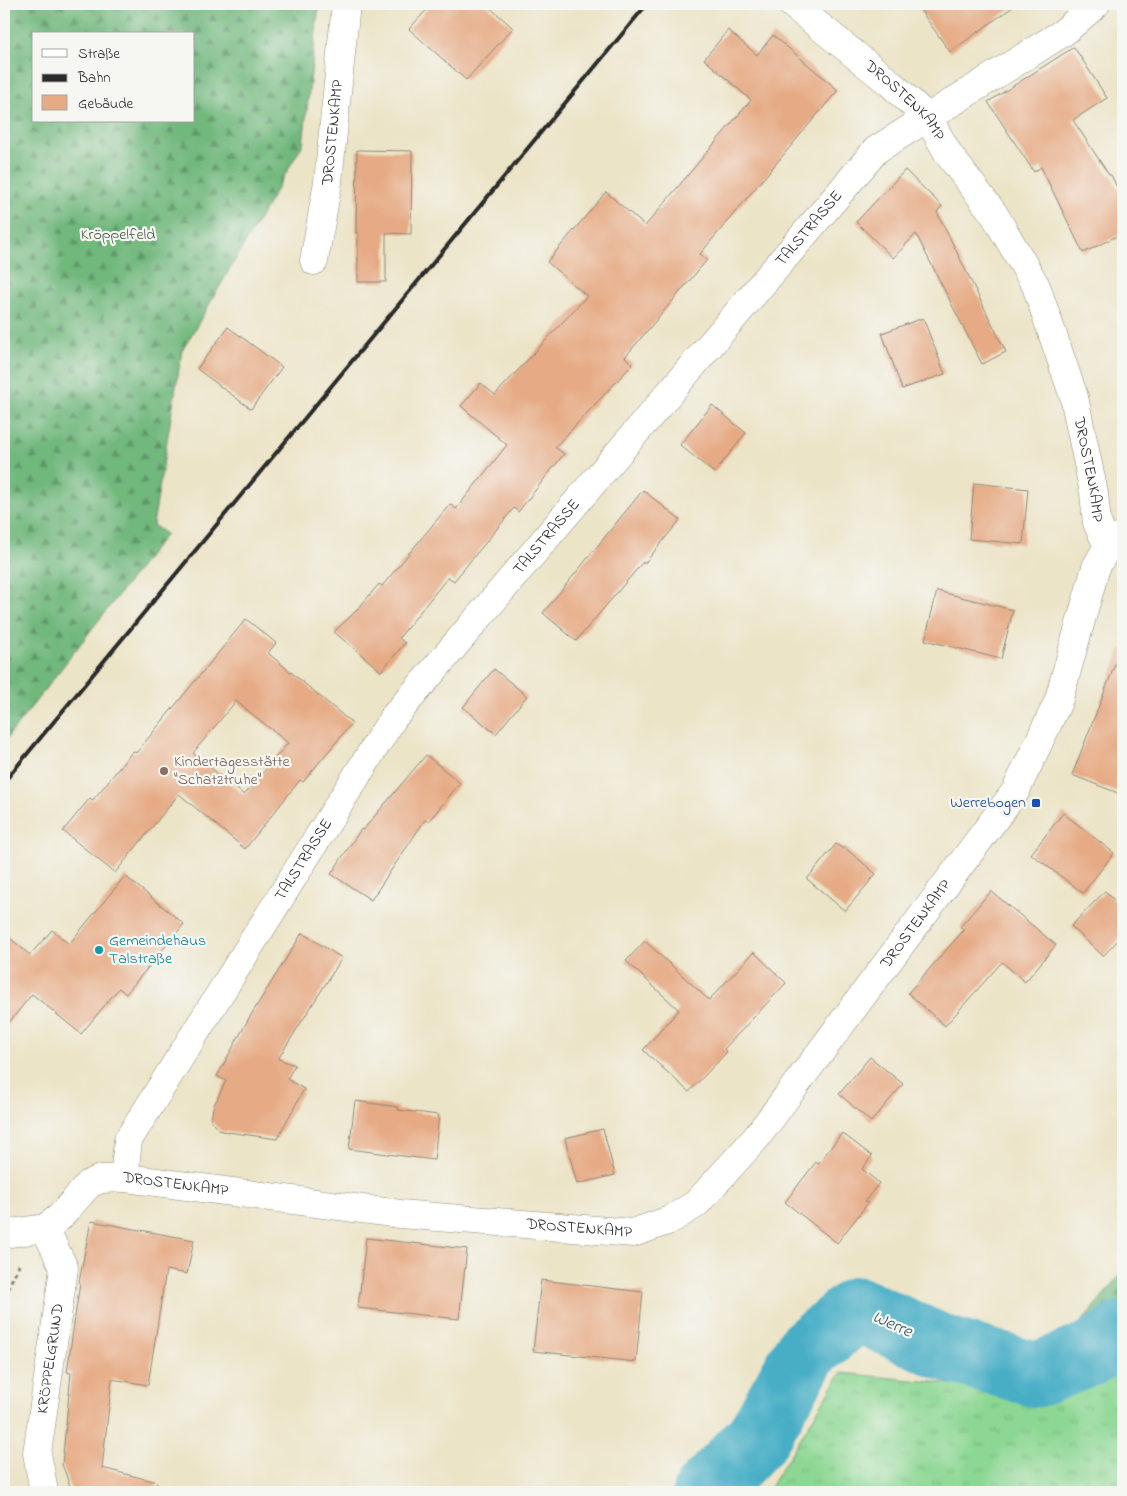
<svg xmlns="http://www.w3.org/2000/svg" width="1127" height="1496" font-family="'Indie Flower',sans-serif">
<style>
.grass{fill:url(#grass-tufts);stroke:#5c815f}
.forest{fill:url(#forest-firs);stroke:#4e7254;fill-rule:evenodd}
.lines{fill:none;stroke-linecap:round;stroke-linejoin:round}
.river{stroke:#46aec6;stroke-width:65}
.building{fill:#e6aa84;fill-rule:evenodd}
.minor-casing{stroke:#8c8879;stroke-width:29}
.path{stroke:#8c8879;stroke-width:3;stroke-dasharray:4 4;stroke-linecap:butt}
.minor{stroke:#fff;stroke-width:28}
.rail{stroke:#2b2b2b;stroke-width:4}
.education-dot{fill:#8d6e63;stroke:#f6f6f2;stroke-width:2}
.transit-dot{fill:#1a4fb4;stroke:#f6f6f2;stroke-width:2}
.culture-dot{fill:#0f9aa8;stroke:#f6f6f2;stroke-width:2}
.labels{text-anchor:middle;dominant-baseline:central;stroke-width:4.5;stroke-linejoin:round;paint-order:stroke}
.street-label{font-size:16px;fill:#2b2b2b;stroke:#f6f6f2}
.park-label{font-size:16px;fill:#435645;stroke:#f6f6f2}
.education-label{font-size:16px;fill:#785e54;stroke:#f6f6f2;text-anchor:start}
.transit-label{font-size:16px;fill:#164399;stroke:#f6f6f2;text-anchor:end}
.culture-label{font-size:16px;fill:#0d838f;stroke:#f6f6f2;text-anchor:start}
.water-label{font-size:18px;font-style:italic;fill:#345961;stroke:#f6f6f2}
</style>
<defs>
<pattern id="grass-tufts" width="24" height="20" patternUnits="userSpaceOnUse" patternTransform="scale(1.25)"><rect width="24" height="20" fill="#8cd793"/><path d="M3 7l-1-3M5 7V3M7 7l1-3M15 17l-1-3M17 17v-4M19 17l1-3" fill="none" stroke="#79b97f"/></pattern>
<pattern id="forest-firs" width="22" height="20" patternUnits="userSpaceOnUse" patternTransform="scale(1.25)"><rect width="22" height="20" fill="#71b87d"/><path d="M5 1l3.5 6h-7zM16 11l3.5 6h-7z" fill="#5d9667"/></pattern>
</defs>
<rect width="100%" height="100%" fill="#f6f6f2"/>
<filter id="ink" filterUnits="userSpaceOnUse"><feTurbulence type="fractalNoise" baseFrequency=".02" numOctaves="2"/><feDisplacementMap in="SourceGraphic" scale="10" xChannelSelector="R" yChannelSelector="G"/><feConvolveMatrix kernelMatrix="1 2 1 2 8 2 1 2 1" color-interpolation-filters="sRGB"/></filter>
<filter id="wash" filterUnits="userSpaceOnUse"><feTurbulence type="fractalNoise" baseFrequency=".0096" numOctaves="4" result="noise"/><feDisplacementMap in="SourceGraphic" scale="20" xChannelSelector="R" yChannelSelector="G"/><feGaussianBlur stdDeviation="1.12" result="paint"/><feColorMatrix in="noise" values="0 0 0 0 0 0 0 0 0 0 0 0 0 0 0 0 0 1.4 0 .05"/><feComposite in="paint" operator="in"/></filter>
<g filter="url(#wash)">
<rect width="100%" height="100%" fill="#ece4c7"/>
<polygon class="grass" points="1123,1371 1123,1492 767,1492 841,1373 1034,1392"/>
<g class="forest">
<path d="M4 4H319L303 144 182 351 153 525 166 534 4 742ZM34 34H194V121H34Z"/>
<polygon points="1123,1272 1123,1370 1036,1375"/>
</g>
<g class="lines">
<polyline class="river" points="705,1492 757,1438 807,1350 857,1309 944,1348 1036,1375 1092,1353 1123,1333"/>
</g>
<g id="blocks">
<g class="building">
<polygon points="432,4 486,4 513,28 466,80 409,29"/>
<polygon points="916,4 1017,4 950,52"/>
<polygon points="728,30 757,55 773,35 838,90 700,254 707,260 625,357 633,364 555,447 564,454 518,512 514,508 454,581 448,577 399,638 405,643 381,671 334,632 357,610 379,584 382,586 450,504 456,509 507,445 461,406 481,383 495,395 587,296 547,262 606,192 645,226 751,100 704,59"/>
<polygon points="1074,47 1107,98 1073,120 1109,175 1111,175 1123,199 1123,233 1083,253 1041,167 1034,172 988,102"/>
<polygon points="357,150 412,151 411,234 386,233 386,282 358,282 358,233 356,233"/>
<polygon points="905,170 942,206 937,212 1006,352 982,364 916,234 893,258 856,222"/>
<polygon points="923,318 945,374 902,389 882,333"/>
<polygon points="228,327 282,367 251,409 197,369"/>
<polygon points="712,405 746,433 714,473 680,445"/>
<polygon points="974,483 1028,489 1023,544 969,539"/>
<polygon points="643,490 680,520 644,564 643,562 576,641 543,613"/>
<polygon points="937,591 1013,610 1001,659 925,640"/>
<path d="M246 619 276 643 268 653 352 723 303 782 300 780 245 849 179 794 115 873 63 831 90 798 93 800 133 751 136 753ZM236 701 288 743 244 795 193 753Z"/>
<polygon points="1121,649 1123,649 1123,795 1072,775"/>
<polygon points="494,669 527,696 496,734 463,707"/>
<polygon points="426,755 460,783 428,822 425,820 371,900 331,874 361,829 363,830"/>
<polygon points="1063,813 1114,853 1083,893 1031,854"/>
<polygon points="836,844 843,849 844,847 876,874 845,911 807,879"/>
<polygon points="125,876 184,924 126,994 119,988 81,1034 32,994 4,1029 4,933 30,955 52,930 69,944"/>
<polygon points="991,891 1056,945 1025,982 1002,962 945,1026 908,993 964,930 960,927"/>
<polygon points="1105,891 1123,909 1123,935 1103,956 1071,926"/>
<polygon points="302,933 342,958 278,1059 295,1065 287,1079 304,1089 277,1139 221,1131 211,1121 213,1107 226,1081 217,1076 249,1018"/>
<polygon points="645,941 709,1000 754,952 786,983 724,1049 727,1052 689,1092 643,1050 679,1010 626,961"/>
<polygon points="870,1057 903,1084 871,1122 839,1094"/>
<polygon points="355,1101 398,1107 398,1110 439,1115 434,1160 349,1149"/>
<polygon points="603,1129 615,1175 577,1184 565,1138"/>
<polygon points="842,1133 872,1156 862,1169 879,1183 865,1201 868,1203 837,1243 785,1202 816,1162 818,1164"/>
<polygon points="91,1221 194,1240 187,1274 166,1270 148,1385 112,1379 102,1468 157,1482 156,1492 72,1492 62,1464 71,1373 67,1372 80,1282 79,1282"/>
<polygon points="366,1238 467,1249 459,1319 358,1308"/>
<polygon points="541,1280 643,1292 636,1362 533,1351"/>
</g>
</g>
</g>
<g filter="url(#ink)">
<use href="#blocks" fill-opacity="0" stroke="#8c8879" stroke-width="1"/>
<g class="lines">
<g class="minor-casing">
<g id="minor">
<path id="s1" d="M792 4 890 83 928 118 949 155 994 214 1036 286 1074 397 1094 493 1097 523 1108 546"/>
<path id="s2" d="M314 261 328 182 346 4"/>
<path id="s3" d="M126 1178 125 1169 128 1140 393 718 876 150 1064 32 1096 4"/>
<path id="s4" d="M4 1234 45 1228 60 1217 89 1184 101 1179 126 1178 400 1214 633 1233 670 1220 696 1204 756 1138 1015 792 1058 702 1096 567 1108 546 1123 536"/>
<path id="s5" d="M44 1492 37 1453 64 1268 45 1228"/>
</g>
</g>
<polyline class="path" points="4,1296 19,1265"/>
<use href="#minor" class="minor"/>
<polyline class="rail" points="4,782 647,4"/>
</g>
</g>
<circle class="education-dot" cx="164" cy="771" r="5"/>
<rect class="transit-dot" x="1031" y="798" width="10" height="10" rx="2.5"/>
<circle class="culture-dot" cx="99" cy="950" r="5"/>
<g class="labels">
<g class="street-label">
<text stroke="none"><textPath href="#s1" startOffset="149">DROSTENKAMP</textPath></text>
<text stroke="none"><textPath href="#s2" startOffset="130">DROSTENKAMP</textPath></text>
<text stroke="none"><textPath href="#s3" startOffset="1179">TALSTRASSE</textPath></text>
<text stroke="none"><textPath href="#s1" startOffset="569">DROSTENKAMP</textPath></text>
<text stroke="none"><textPath href="#s3" startOffset="774">TALSTRASSE</textPath></text>
<text stroke="none"><textPath href="#s3" startOffset="369">TALSTRASSE</textPath></text>
<text stroke="none"><textPath href="#s4" startOffset="1078">DROSTENKAMP</textPath></text>
<text stroke="none"><textPath href="#s4" startOffset="192">DROSTENKAMP</textPath></text>
<text stroke="none"><textPath href="#s4" startOffset="598">DROSTENKAMP</textPath></text>
<text stroke="none"><textPath href="#s5" startOffset="135">KRÖPPELGRUND</textPath></text>
</g>
<g class="park-label">
<text x="118" y="235">Kröppelfeld</text>
</g>
<g class="education-label">
<text x="174" y="762">Kindertagesstätte<tspan x="174" dy="18">"Schatztruhe"</tspan></text>
</g>
<g class="transit-label">
<text x="1026" y="803">Werrebogen</text>
</g>
<g class="culture-label">
<text x="109" y="941">Gemeindehaus<tspan x="109" dy="18">Talstraße</tspan></text>
</g>
<g class="water-label">
<text transform="translate(892 1325) rotate(24)">Werre</text>
</g>
</g>
<rect width="1127" height="1496" fill="none" stroke="#f6f6f2" stroke-width="20"/>
<rect x="32" y="32" width="162" height="90" fill="#f6f6f2" stroke="#a5a5a2"/>
<rect x="42" y="49" width="25" height="8" fill="#ffffff" stroke="#a5a5a2"/>
<text x="78" y="58" font-size="15" fill="#2b2b2b">Straße</text>
<rect x="42" y="74" width="25" height="8" fill="#2b2b2b" stroke="#a5a5a2"/>
<text x="78" y="82" font-size="15" fill="#2b2b2b">Bahn</text>
<rect x="42" y="95" width="25" height="15" fill="#e6aa84" stroke="#a5a5a2"/>
<text x="78" y="108" font-size="15" fill="#2b2b2b">Gebäude</text>
</svg>
